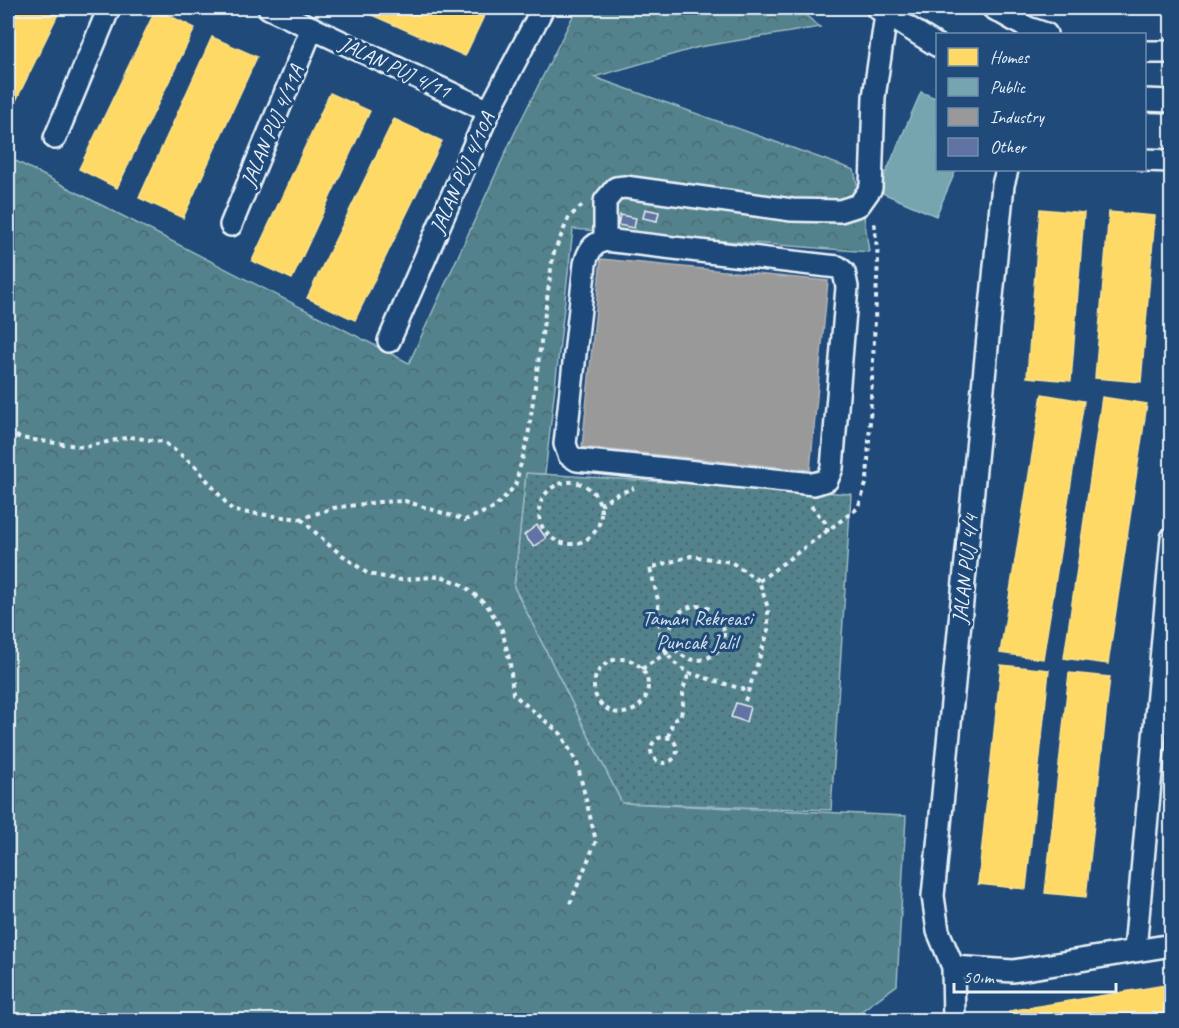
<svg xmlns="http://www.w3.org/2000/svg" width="1179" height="1028" font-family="Caveat,sans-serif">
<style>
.grass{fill:url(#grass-dots);stroke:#9dbac2;stroke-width:1.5}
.forest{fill:url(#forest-crowns);stroke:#9dbac2;stroke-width:1.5}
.homes{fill:#ffd966;stroke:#f8e092;stroke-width:1.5}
.public{fill:#76a5af;stroke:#98bcc5;stroke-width:1.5}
.industry{fill:#999;stroke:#b1b3b6;stroke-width:1.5}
.building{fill:#6173a2;stroke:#e8f1f8;stroke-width:1.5}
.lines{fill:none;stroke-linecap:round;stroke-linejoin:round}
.minor-casing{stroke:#e8f1f8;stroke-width:26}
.path{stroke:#e8f1f8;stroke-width:4;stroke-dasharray:4.5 4.5;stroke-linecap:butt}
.minor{stroke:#1f4a7a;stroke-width:21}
.labels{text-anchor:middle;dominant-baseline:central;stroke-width:6;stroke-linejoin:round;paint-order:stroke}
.street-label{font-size:21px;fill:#e8f1f8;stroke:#1f4a7a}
.park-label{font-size:21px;fill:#d2e0e8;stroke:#1f4a7a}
</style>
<defs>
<pattern id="grass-dots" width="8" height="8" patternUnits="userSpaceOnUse" patternTransform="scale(1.5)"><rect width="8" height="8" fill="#52828c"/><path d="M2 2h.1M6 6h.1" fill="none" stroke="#4d686e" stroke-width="1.8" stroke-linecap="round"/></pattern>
<pattern id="forest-crowns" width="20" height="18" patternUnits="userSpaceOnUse" patternTransform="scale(1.5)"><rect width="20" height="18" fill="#52828c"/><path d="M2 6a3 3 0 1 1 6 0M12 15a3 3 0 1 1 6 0" fill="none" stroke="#4d686e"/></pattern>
</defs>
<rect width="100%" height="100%" fill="#1f4a7a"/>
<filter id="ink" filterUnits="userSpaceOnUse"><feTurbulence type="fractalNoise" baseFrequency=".0167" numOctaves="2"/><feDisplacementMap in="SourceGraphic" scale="12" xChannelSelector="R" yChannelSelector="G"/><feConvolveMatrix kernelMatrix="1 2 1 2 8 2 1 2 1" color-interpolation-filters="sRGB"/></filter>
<g filter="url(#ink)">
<polygon class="grass" points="526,473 851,494 831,810 622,803 514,587"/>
<polygon class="forest" points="577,8 797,8 820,27 699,47 594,77 854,170 864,216 869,252 573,229 545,474 526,473 514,587 622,803 906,816 897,985 849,1020 8,1020 8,157 409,363 515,132"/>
<g class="homes">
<polygon points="11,8 61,8 10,113 8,112 8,15"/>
<polygon points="356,8 471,8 485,14 465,56"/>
<polygon points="1095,8 1172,8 1172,12 1095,13"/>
<polygon points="156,9 195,28 117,188 79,169"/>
<polygon points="212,37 257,57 183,218 139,198"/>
<polygon points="330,93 370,111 292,279 252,261"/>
<polygon points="394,119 442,141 355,320 307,298"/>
<polygon points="1040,209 1084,213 1071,381 1027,377"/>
<polygon points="1109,212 1155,216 1141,382 1095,378"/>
<polygon points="1042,394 1084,401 1043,659 1000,653"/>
<polygon points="1102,397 1147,404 1108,664 1064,658"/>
<polygon points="1001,665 1049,670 1026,889 978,884"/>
<polygon points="1069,673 1110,677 1086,897 1045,893"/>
<polygon points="1172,984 1172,1020 1011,1020 1009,1011"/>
</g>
<polygon class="public" points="921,92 938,99 938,170 956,170 936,216 878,191"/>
<polygon class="industry" points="601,259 828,281 810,470 582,447"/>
<g class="building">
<polygon points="645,209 659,212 657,221 643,218"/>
<polygon points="620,215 636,218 634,228 618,225"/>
<polygon points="537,525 546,538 534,547 524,535"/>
<polygon points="736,703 750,707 746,722 731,717"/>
</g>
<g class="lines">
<g class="minor-casing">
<g id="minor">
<polyline points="269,8 489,111"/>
<polyline points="877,8 938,46"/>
<polyline points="993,8 1028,28 1046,34"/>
<polyline points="1144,52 1172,52"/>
<polyline points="1144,100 1172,101"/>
<polyline points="55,138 109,8"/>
<polyline points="1144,160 1172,161"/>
<polyline points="231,225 312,28"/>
<path d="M605 240C592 244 588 252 585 264L565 444 569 455 577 460 814 484 827 480 832 468 847 287 844 272 838 267 828 266 605 240V201L616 188 625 187 792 210 840 211 859 205 871 188 874 97 886 15"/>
<polyline points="389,341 489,111 543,8"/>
<polyline points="1135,950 1172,538"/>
<polyline points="953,967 1013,971 1172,945"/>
<polyline points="954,1020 953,967 938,931 933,896 1003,185 1007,170"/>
</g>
</g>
<g class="path">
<polyline points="8,431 20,438 84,447 130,437 164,442 195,466 233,511 300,519 333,508 379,502 405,501 465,520 494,508 515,486 528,437 553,255 569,217 584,204"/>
<circle cx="570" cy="513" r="31"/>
<polyline points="600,505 615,495 634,488"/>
<polyline points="811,506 825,522 828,532"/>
<polyline points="301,519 330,546 368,574 401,580 441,576 463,585 487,605 502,630 510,663 513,694 561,734 577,763 596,841 569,906"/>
<polyline points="759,581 858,508 867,481 878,259 874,219"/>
<circle cx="697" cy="633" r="27"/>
<circle cx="621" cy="686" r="27"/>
<polyline points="642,669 674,648"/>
<polyline points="745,701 768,632 768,608 759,581 731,562 691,556 650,568 658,600 661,644 673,662 689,673 749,691"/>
<polyline points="668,737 673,721 681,715 683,704 683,690 689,673"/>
<circle cx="664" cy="750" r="13"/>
</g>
<use href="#minor" class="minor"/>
</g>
</g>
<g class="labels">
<g class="street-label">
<text transform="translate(395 67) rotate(25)">JALAN PUJ 4/11</text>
<text transform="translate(272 126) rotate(-67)">JALAN PUJ 4/11A</text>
<text transform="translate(462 173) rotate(-66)">JALAN PUJ 4/10A</text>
<text transform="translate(965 569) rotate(-84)">JALAN PUJ 4/4</text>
</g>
<g class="park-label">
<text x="697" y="618">Taman Rekreasi<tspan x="697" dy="24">Puncak Jalil</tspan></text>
</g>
</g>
<rect width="1179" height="1028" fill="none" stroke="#1f4a7a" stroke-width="30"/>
<rect x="15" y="15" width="1149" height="998" fill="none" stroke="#e8f1f8" stroke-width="2" filter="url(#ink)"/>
<rect x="936" y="33" width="210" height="138" fill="#1f4a7a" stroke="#6f8dac" stroke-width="1.5"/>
<rect x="948" y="48" width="30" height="18" fill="#ffd966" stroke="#6f8dac" stroke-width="1.5"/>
<text x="990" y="63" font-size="18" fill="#e8f1f8">Homes</text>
<rect x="948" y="78" width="30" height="18" fill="#76a5af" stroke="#6f8dac" stroke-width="1.5"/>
<text x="990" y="93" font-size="18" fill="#e8f1f8">Public</text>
<rect x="948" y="108" width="30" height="18" fill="#999999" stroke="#6f8dac" stroke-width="1.5"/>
<text x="990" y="123" font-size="18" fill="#e8f1f8">Industry</text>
<rect x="948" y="138" width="30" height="18" fill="#6173a2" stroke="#6f8dac" stroke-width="1.5"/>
<text x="990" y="153" font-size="18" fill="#e8f1f8">Other</text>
<path d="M954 983v9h162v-9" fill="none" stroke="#e8f1f8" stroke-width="3"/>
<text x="963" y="983" font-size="18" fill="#e8f1f8" stroke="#1f4a7a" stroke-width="4.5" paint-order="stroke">50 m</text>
</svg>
